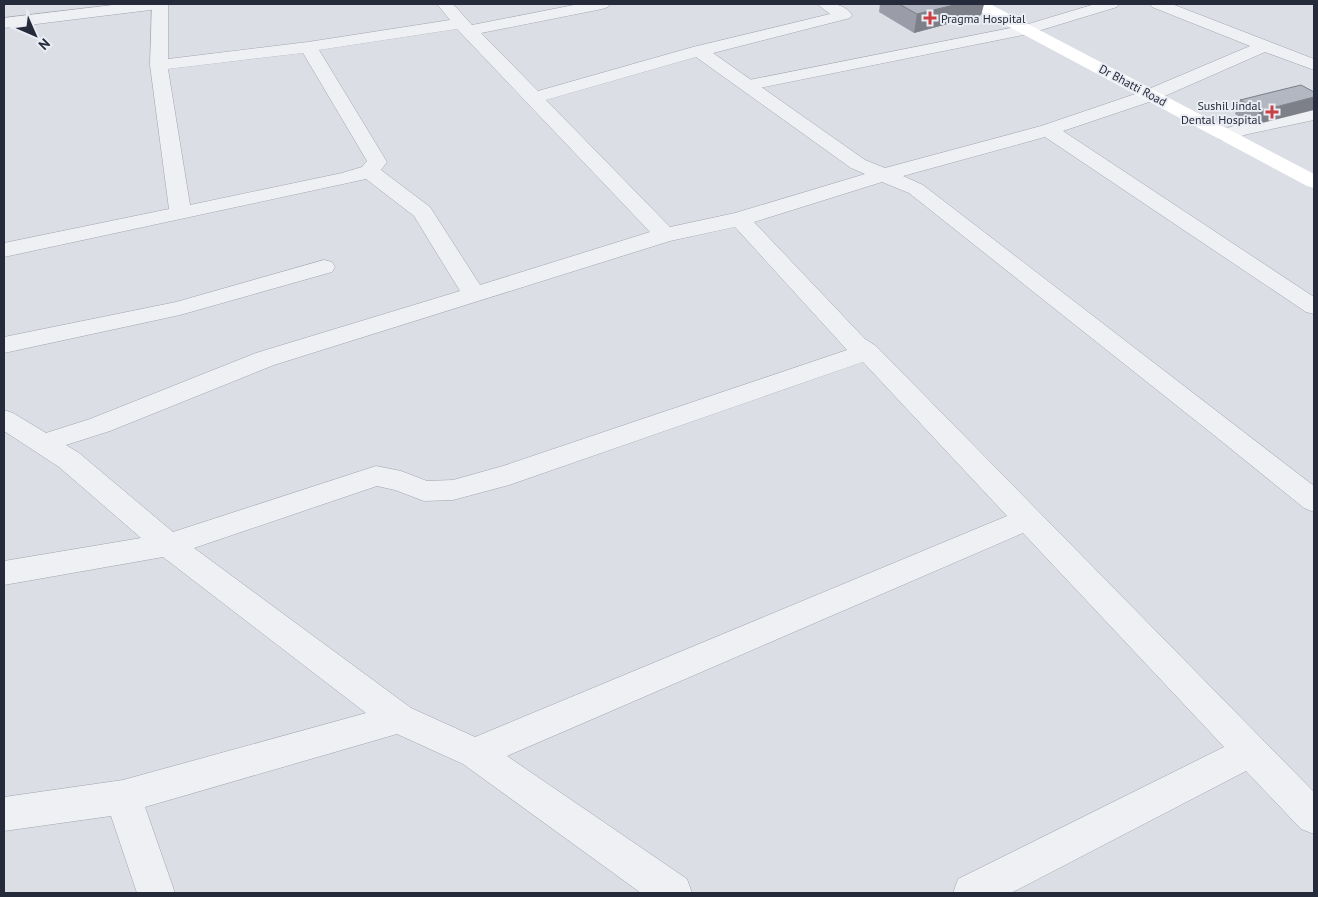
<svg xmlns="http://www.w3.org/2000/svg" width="1318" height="897" font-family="'PT Sans',sans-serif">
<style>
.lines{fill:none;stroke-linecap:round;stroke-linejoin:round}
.minor-casing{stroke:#a2a5af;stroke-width:1}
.tertiary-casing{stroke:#a2a5af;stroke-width:1}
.minor{fill:#eef0f4;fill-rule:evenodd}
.tertiary{fill:#eef0f4;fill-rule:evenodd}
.secondary{fill:#fff;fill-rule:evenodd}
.wall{fill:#9a9da7}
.shaded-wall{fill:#7d8088}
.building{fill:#b3b7c2;stroke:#7d8088}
.poi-dot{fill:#ca4145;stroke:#ebedf4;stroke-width:2}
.labels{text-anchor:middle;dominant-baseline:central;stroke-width:4;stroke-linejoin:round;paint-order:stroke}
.far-poi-label{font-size:12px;fill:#262b3b;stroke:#ebedf4;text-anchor:start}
.far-street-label{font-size:12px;fill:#262b3b;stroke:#ebedf4}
</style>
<rect width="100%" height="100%" fill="#dcdee6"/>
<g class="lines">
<g class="minor-casing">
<g id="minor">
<path d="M152 4H168V59L308 42 450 20 437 4H453L472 25 579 4H610L608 7 602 9 481 33 538 91 693 47 830 14 817 4C830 3 844 3 852 15L850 18 713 53 865 160 885 168 1041 126 1144 91 1250 46 1152 7 1150 4H1172L1314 59V70L1265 52 1158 99 1063 131 1314 297V314L1306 312 1045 137 903 176 923 185 1314 486V512L1304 508 1215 436 909 193 882 182 754 222 865 339 876 346 1314 792V834L1301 829 1246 771 1011 893H953L958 879 1224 747 1023 533 507 756 687 879 692 893H641L463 764 397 734 145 807 175 893H137L111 816 4 831V797L123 780 366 713 163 557 4 585V561L141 538 59 467 4 431V410L13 413 46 433 90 419 256 353 460 291 414 216 366 179 4 257V243L169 209 150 65ZM457 29 650 232 480 285 430 207 381 170 387 162 319 50ZM303 53 367 161 362 167 342 173 190 205 168 69ZM696 57 851 168 865 174 735 213 670 227 546 100ZM735 227 847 350 503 466 453 480 427 481 401 471 376 466 173 532 79 453 66 445 110 431 274 365 670 241ZM863 362 1007 516 475 737 411 708 194 548 377 486 395 490 424 501 453 500 509 485Z"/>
<path d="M1314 108V120L1248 134 1226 141 1219 139 1216 135C1225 123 1296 112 1314 108Z"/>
<polygon points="324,260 332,262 335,267 332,272 180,315 4,353 4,337 176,302"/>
</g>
</g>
<g class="tertiary-casing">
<g id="tertiary">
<polygon points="121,4 166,4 164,7 158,9 4,28 4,18"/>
<polygon points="1095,4 1119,4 1117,7 1028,34 749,90 743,89 740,85 743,81 749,80 1025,25"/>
</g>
</g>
<use href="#minor" class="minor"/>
<use href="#tertiary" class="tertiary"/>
<polygon class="secondary" points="970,4 990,4 1314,174 1314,188 1307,186 972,7"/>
</g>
<g class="wall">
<polygon points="880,4 984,4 981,15 914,33 879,12"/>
<polygon points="1301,85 1254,125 1235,114 1240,100"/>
</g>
<g class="shaded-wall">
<polygon points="958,4 984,4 981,15 914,33 917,14"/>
<polygon points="1314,97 1314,110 1254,125 1260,111"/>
</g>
<g class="building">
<polygon points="899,4 958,4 917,14"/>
<polygon points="1301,85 1314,92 1314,97 1260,111 1240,100"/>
</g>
<g class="poi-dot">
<path d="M927.5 10.5h5v5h5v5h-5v5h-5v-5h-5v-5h5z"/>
<path d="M1269.5 104.5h5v5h5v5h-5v5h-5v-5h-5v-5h5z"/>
</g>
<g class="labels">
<g class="far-poi-label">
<text x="941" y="18">Pragma Hospital</text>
<text x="1261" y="105" text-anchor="end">Sushil Jindal<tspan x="1261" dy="14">Dental Hospital</tspan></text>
</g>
<g class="far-street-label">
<text transform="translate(1133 85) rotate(28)">Dr Bhatti Road</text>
</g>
</g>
<rect width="1318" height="897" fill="none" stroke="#262b3b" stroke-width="10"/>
<g transform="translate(35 35) rotate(135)" stroke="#ebedf4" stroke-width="4" paint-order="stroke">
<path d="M0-4L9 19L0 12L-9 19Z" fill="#262b3b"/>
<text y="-8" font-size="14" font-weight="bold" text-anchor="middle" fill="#262b3b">N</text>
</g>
</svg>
